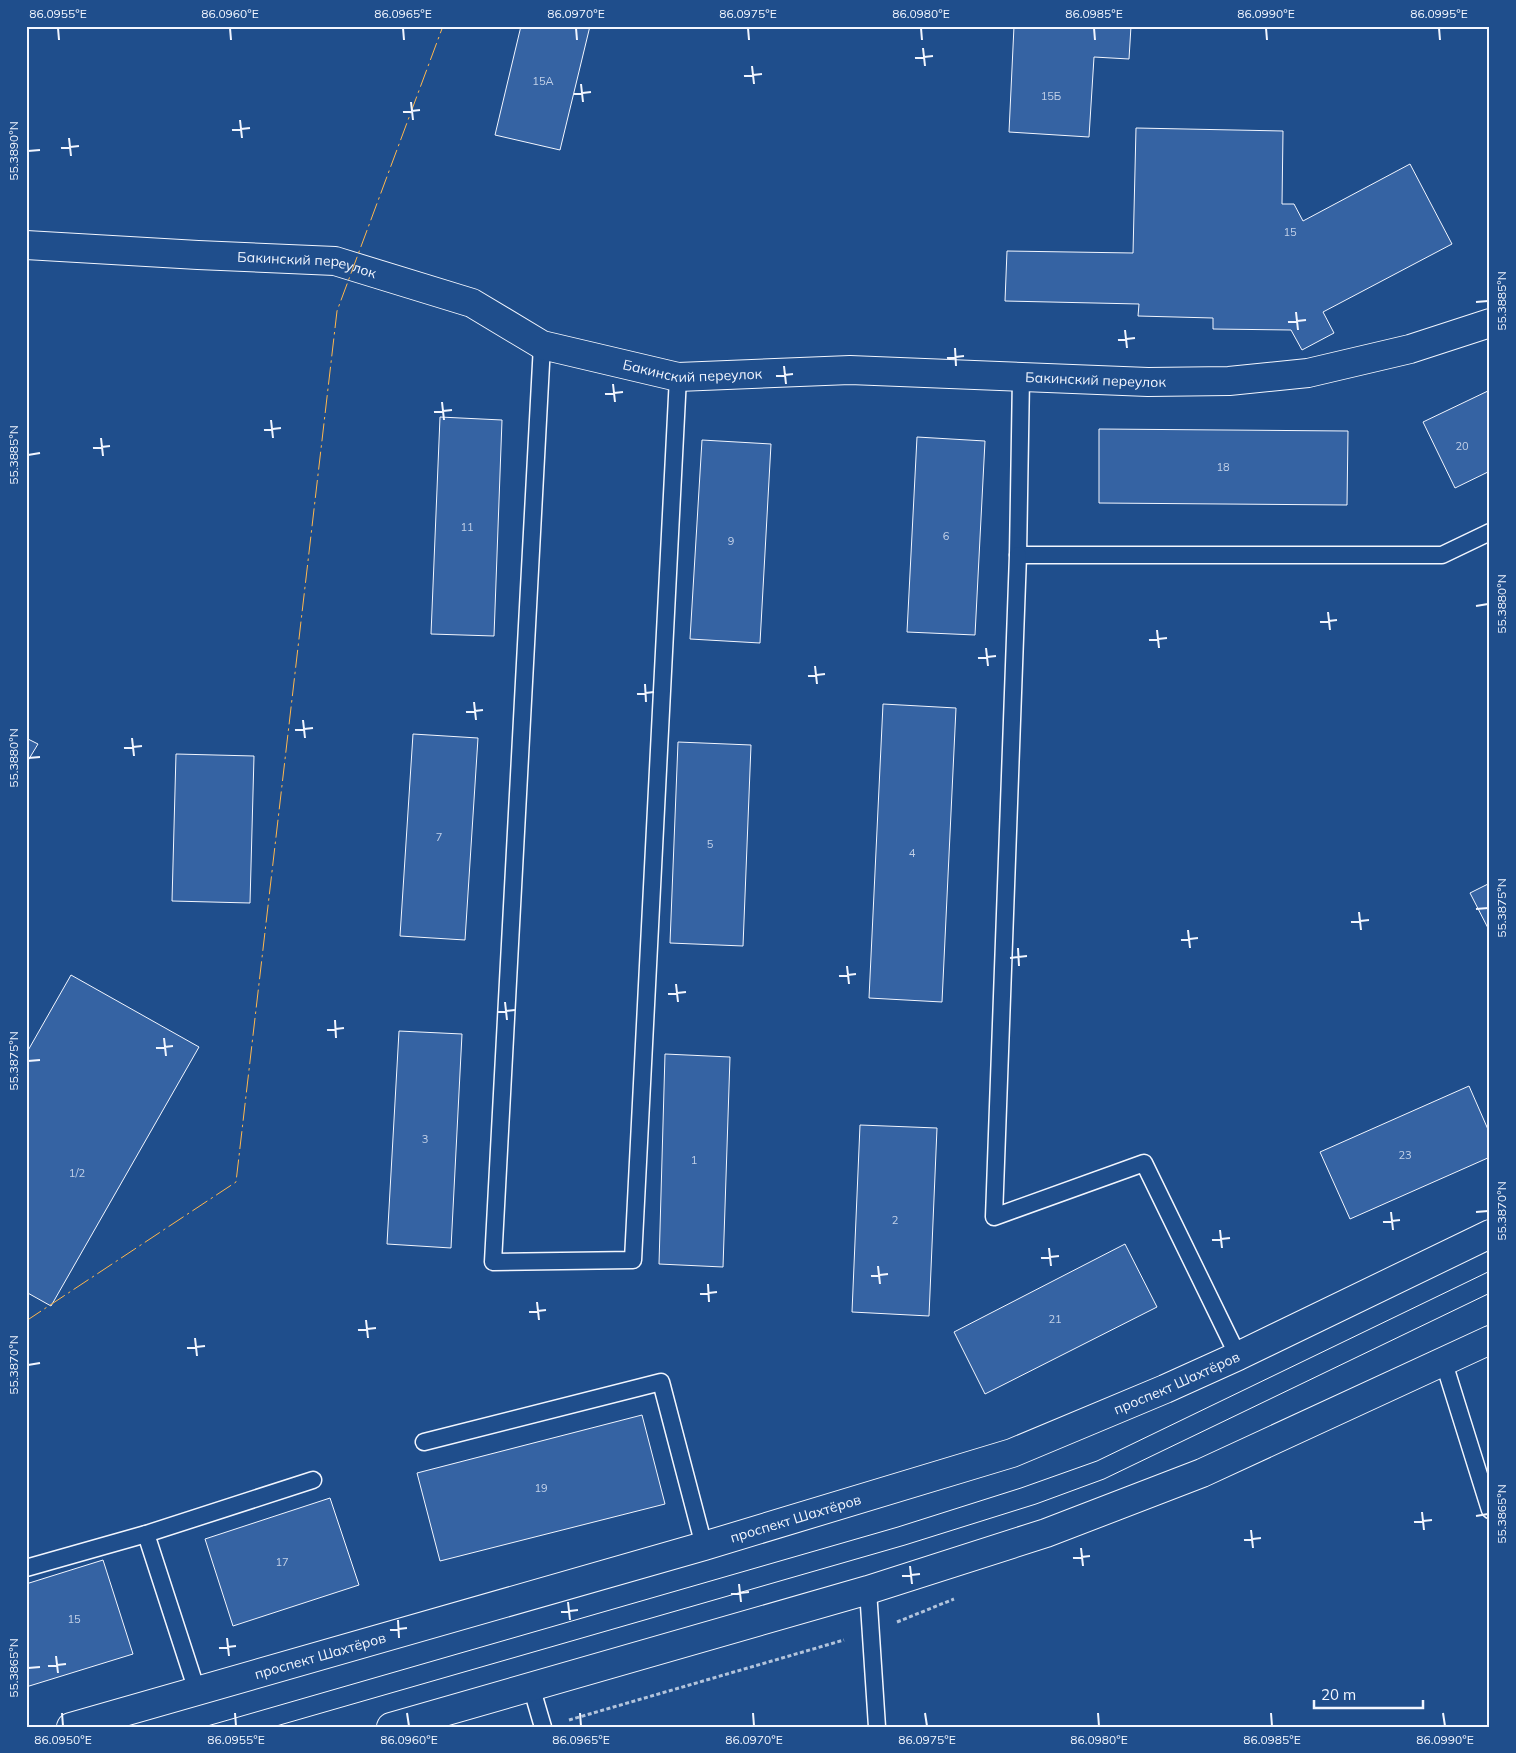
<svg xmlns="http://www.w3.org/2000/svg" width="1516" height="1753" font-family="Mulish,sans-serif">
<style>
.building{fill:#3563a3;stroke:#f2f6ff}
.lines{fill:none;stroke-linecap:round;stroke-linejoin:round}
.lane-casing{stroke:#f2f6ff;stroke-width:19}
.secondary-casing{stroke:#f2f6ff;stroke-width:30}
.primary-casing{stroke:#f2f6ff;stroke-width:30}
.path{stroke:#b3c4dc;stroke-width:3;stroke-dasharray:4 2.5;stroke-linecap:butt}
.lane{stroke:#1f4e8c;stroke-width:16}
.secondary{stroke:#1f4e8c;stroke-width:28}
.primary{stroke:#1f4e8c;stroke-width:28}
.tram{stroke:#f2f6ff;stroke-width:1}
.power{stroke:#ffb74d;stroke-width:1;stroke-dasharray:18 4 2.5 4;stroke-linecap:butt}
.ticks{fill:none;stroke:#f2f6ff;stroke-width:2}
.labels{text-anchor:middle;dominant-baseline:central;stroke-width:4;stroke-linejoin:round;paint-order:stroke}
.number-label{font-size:11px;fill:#c3d1e8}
.street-label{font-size:14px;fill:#f2f6ff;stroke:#1f4e8c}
.neatline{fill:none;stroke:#f2f6ff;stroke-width:2}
.ticks-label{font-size:12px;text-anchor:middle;fill:#f2f6ff}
</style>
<rect width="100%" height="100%" fill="#1f4e8c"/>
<g class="building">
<polygon points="521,26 590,26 560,150 495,135"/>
<polygon points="1014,26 1131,26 1129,59 1094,57 1089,137 1009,132"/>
<polygon points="1136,128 1283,131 1282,204 1294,204 1303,221 1410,164 1452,244 1323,312 1334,333 1302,350 1291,330 1213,329 1213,318 1138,316 1139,304 1005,301 1007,251 1133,253"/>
<polygon points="1490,390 1490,471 1455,488 1423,422"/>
<polygon points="440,417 502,420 494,636 431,634"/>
<polygon points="1099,429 1348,431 1347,505 1099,503"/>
<polygon points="917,437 985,441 975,635 907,632"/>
<polygon points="702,440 771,444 760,643 690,639"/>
<polygon points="883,704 956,708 942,1002 869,998"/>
<polygon points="413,734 478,738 465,940 400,936"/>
<polygon points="26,738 38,744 26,764"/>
<polygon points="678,742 751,745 743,946 670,943"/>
<polygon points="176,754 254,756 250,903 172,901"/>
<polygon points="1490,883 1490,932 1470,893"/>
<polygon points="71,975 199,1047 51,1306 26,1292 26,1054"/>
<polygon points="399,1031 462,1034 451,1248 387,1244"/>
<polygon points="665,1054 730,1057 723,1267 659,1264"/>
<polygon points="1469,1086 1490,1134 1490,1157 1350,1219 1320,1152"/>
<polygon points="860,1125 937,1128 929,1316 852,1312"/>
<polygon points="1125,1244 1157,1307 985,1394 954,1332"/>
<polygon points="642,1415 665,1504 440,1561 417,1473"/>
<polygon points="330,1498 359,1585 233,1626 205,1539"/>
<polygon points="103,1560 133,1654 26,1687 26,1584"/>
</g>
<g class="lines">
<g class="lane-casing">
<g id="lane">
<polyline points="542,345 493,1262 633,1260 678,377"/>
<polyline points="1021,377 1018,555 1442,555 1490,532"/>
<polyline points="1018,555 994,1217 1144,1163 1238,1356"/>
<polyline points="1444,1363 1490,1510"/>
<polyline points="424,1442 661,1382 704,1546"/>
<polyline points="146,1534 197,1691"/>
<polyline points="26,1568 146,1534 313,1480"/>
<polyline points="868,1590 877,1727"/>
<polyline points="531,1686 543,1727"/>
</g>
</g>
<g class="secondary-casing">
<g id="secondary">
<path id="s1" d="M26 245 198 255 335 261 472 303 542 345 678 377 850 370 1148 382 1229 381 1308 373 1410 349 1490 323"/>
</g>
</g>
<g class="primary-casing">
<g id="primary">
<path id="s2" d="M71 1727 704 1546 1012 1453 1165 1389 1238 1356 1490 1234"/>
<polyline points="391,1727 868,1590 1046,1533 1202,1473 1490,1340"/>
</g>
</g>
<g class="path">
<polyline points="897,1622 954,1599"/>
<polyline points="569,1720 844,1640"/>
</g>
<use href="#lane" class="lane"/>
<use href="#secondary" class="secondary"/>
<use href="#primary" class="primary"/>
<g class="tram">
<polyline points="204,1727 898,1527 1021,1488 1097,1461 1490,1271"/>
<polyline points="273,1727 905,1545 1036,1504 1104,1479 1490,1293"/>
</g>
<polyline class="power" points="26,1321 236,1182 337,311 443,26"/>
</g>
<path class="ticks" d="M58 28 59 40M230 28 231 40M403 28 404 40M576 28 577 40M748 28 749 40M921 28 922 40M1094 28 1095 40M1266 28 1267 40M1439 28 1440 40M923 48 925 66M915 58 933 56M752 66 754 84M744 76 762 74M581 84 583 102M574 94 591 92M411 102 413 120M403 112 420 110M240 120 242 138M232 130 250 128M69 138 71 156M61 148 79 146M28 151 40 150M1476 302 1488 301M1296 312 1298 330M1288 322 1306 320M1125 330 1127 348M1118 340 1135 338M955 348 956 366M947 358 964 356M784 366 786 384M776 376 793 374M613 384 615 402M605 394 623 392M442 402 444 420M434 412 452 410M271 420 273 438M264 430 281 428M101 438 103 456M93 448 110 446M28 455 40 453M1476 606 1488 604M1328 612 1330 630M1320 622 1337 620M1157 630 1159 648M1149 640 1167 638M986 648 988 666M978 658 996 656M815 666 817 684M808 676 825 674M645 684 646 702M637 694 654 692M474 702 476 720M466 712 483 710M303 720 305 738M295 730 313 728M132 738 134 756M124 748 142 746M28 758 40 757M1476 909 1488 908M1359 912 1361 930M1351 922 1369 920M1188 930 1190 948M1181 940 1198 938M1018 948 1019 966M1010 958 1027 956M847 966 849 984M839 976 856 974M676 984 678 1002M668 994 686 992M505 1002 507 1020M498 1012 515 1010M335 1020 336 1038M327 1030 344 1028M164 1038 166 1056M156 1048 173 1046M28 1061 40 1060M1391 1212 1393 1230M1476 1212 1488 1211M1383 1222 1400 1220M1220 1230 1222 1248M1212 1240 1230 1238M1049 1248 1051 1266M1041 1258 1059 1256M878 1266 880 1284M871 1276 888 1274M708 1284 709 1302M700 1294 717 1292M537 1302 539 1320M529 1312 546 1310M366 1320 368 1338M358 1330 376 1328M195 1338 197 1356M187 1348 205 1346M28 1365 40 1363M1422 1512 1424 1530M1476 1516 1488 1514M1414 1522 1432 1520M1251 1530 1253 1548M1244 1540 1261 1538M1081 1548 1083 1566M1073 1558 1090 1556M910 1566 912 1584M902 1576 920 1574M739 1584 741 1602M731 1594 749 1592M568 1602 570 1620M561 1612 578 1610M398 1620 399 1638M390 1630 407 1628M227 1638 229 1656M219 1648 236 1646M56 1656 58 1673M48 1666 66 1664M28 1668 40 1667M62 1713 63 1726M235 1713 236 1726M407 1713 409 1726M580 1713 581 1726M753 1713 754 1726M925 1713 927 1726M1098 1713 1099 1726M1271 1713 1272 1726M1443 1713 1445 1726"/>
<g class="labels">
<g class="number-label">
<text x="543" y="81">15А</text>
<text x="1051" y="96">15Б</text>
<text x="1290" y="232">15</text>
<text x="1462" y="446">20</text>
<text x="1223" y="467">18</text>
<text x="467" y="527">11</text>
<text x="946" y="536">6</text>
<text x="731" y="541">9</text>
<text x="439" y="837">7</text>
<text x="710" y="844">5</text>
<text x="912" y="853">4</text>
<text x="425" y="1139">3</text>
<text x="1405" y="1155">23</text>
<text x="694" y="1160">1</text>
<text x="77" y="1173">1/2</text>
<text x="895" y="1220">2</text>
<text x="1055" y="1319">21</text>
<text x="541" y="1488">19</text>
<text x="282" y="1562">17</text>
<text x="74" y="1619">15</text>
</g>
<g class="street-label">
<text stroke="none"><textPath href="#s1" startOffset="282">Бакинский переулок</textPath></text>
<text stroke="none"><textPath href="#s1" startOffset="688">Бакинский переулок</textPath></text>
<text stroke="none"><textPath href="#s1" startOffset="1092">Бакинский переулок</textPath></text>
<text stroke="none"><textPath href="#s2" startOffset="1159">проспект Шахтёров</textPath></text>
<text stroke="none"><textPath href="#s2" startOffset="754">проспект Шахтёров</textPath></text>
<text stroke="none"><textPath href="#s2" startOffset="259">проспект Шахтёров</textPath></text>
</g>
</g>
<rect width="1516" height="1753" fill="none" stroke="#1f4e8c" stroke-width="55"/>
<path d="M1314 1700v8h109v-8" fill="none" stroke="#f2f6ff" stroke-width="2.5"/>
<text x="1321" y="1700" font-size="15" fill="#f2f6ff" stroke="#1f4e8c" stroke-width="4" paint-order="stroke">20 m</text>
<rect x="28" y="28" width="1460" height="1698" class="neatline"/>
<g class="ticks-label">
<text x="58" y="18">86.0955°E</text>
<text x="230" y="18">86.0960°E</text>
<text x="403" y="18">86.0965°E</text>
<text x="576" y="18">86.0970°E</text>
<text x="748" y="18">86.0975°E</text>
<text x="921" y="18">86.0980°E</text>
<text x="1094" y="18">86.0985°E</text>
<text x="1266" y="18">86.0990°E</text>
<text x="1439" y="18">86.0995°E</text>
<text transform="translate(14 151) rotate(-90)" y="4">55.3890°N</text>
<text transform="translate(1502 301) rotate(-90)" y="4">55.3885°N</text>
<text transform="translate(14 455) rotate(-90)" y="4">55.3885°N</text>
<text transform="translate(1502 604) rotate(-90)" y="4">55.3880°N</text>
<text transform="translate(14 758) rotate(-90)" y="4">55.3880°N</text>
<text transform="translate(1502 908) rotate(-90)" y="4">55.3875°N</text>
<text transform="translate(14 1061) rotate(-90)" y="4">55.3875°N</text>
<text transform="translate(1502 1211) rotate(-90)" y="4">55.3870°N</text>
<text transform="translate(14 1365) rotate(-90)" y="4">55.3870°N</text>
<text transform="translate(1502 1514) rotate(-90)" y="4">55.3865°N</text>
<text transform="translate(14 1668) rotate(-90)" y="4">55.3865°N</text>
<text x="63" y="1744">86.0950°E</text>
<text x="236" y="1744">86.0955°E</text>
<text x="409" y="1744">86.0960°E</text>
<text x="581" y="1744">86.0965°E</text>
<text x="754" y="1744">86.0970°E</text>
<text x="927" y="1744">86.0975°E</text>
<text x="1099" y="1744">86.0980°E</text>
<text x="1272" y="1744">86.0985°E</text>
<text x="1445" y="1744">86.0990°E</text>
</g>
</svg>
